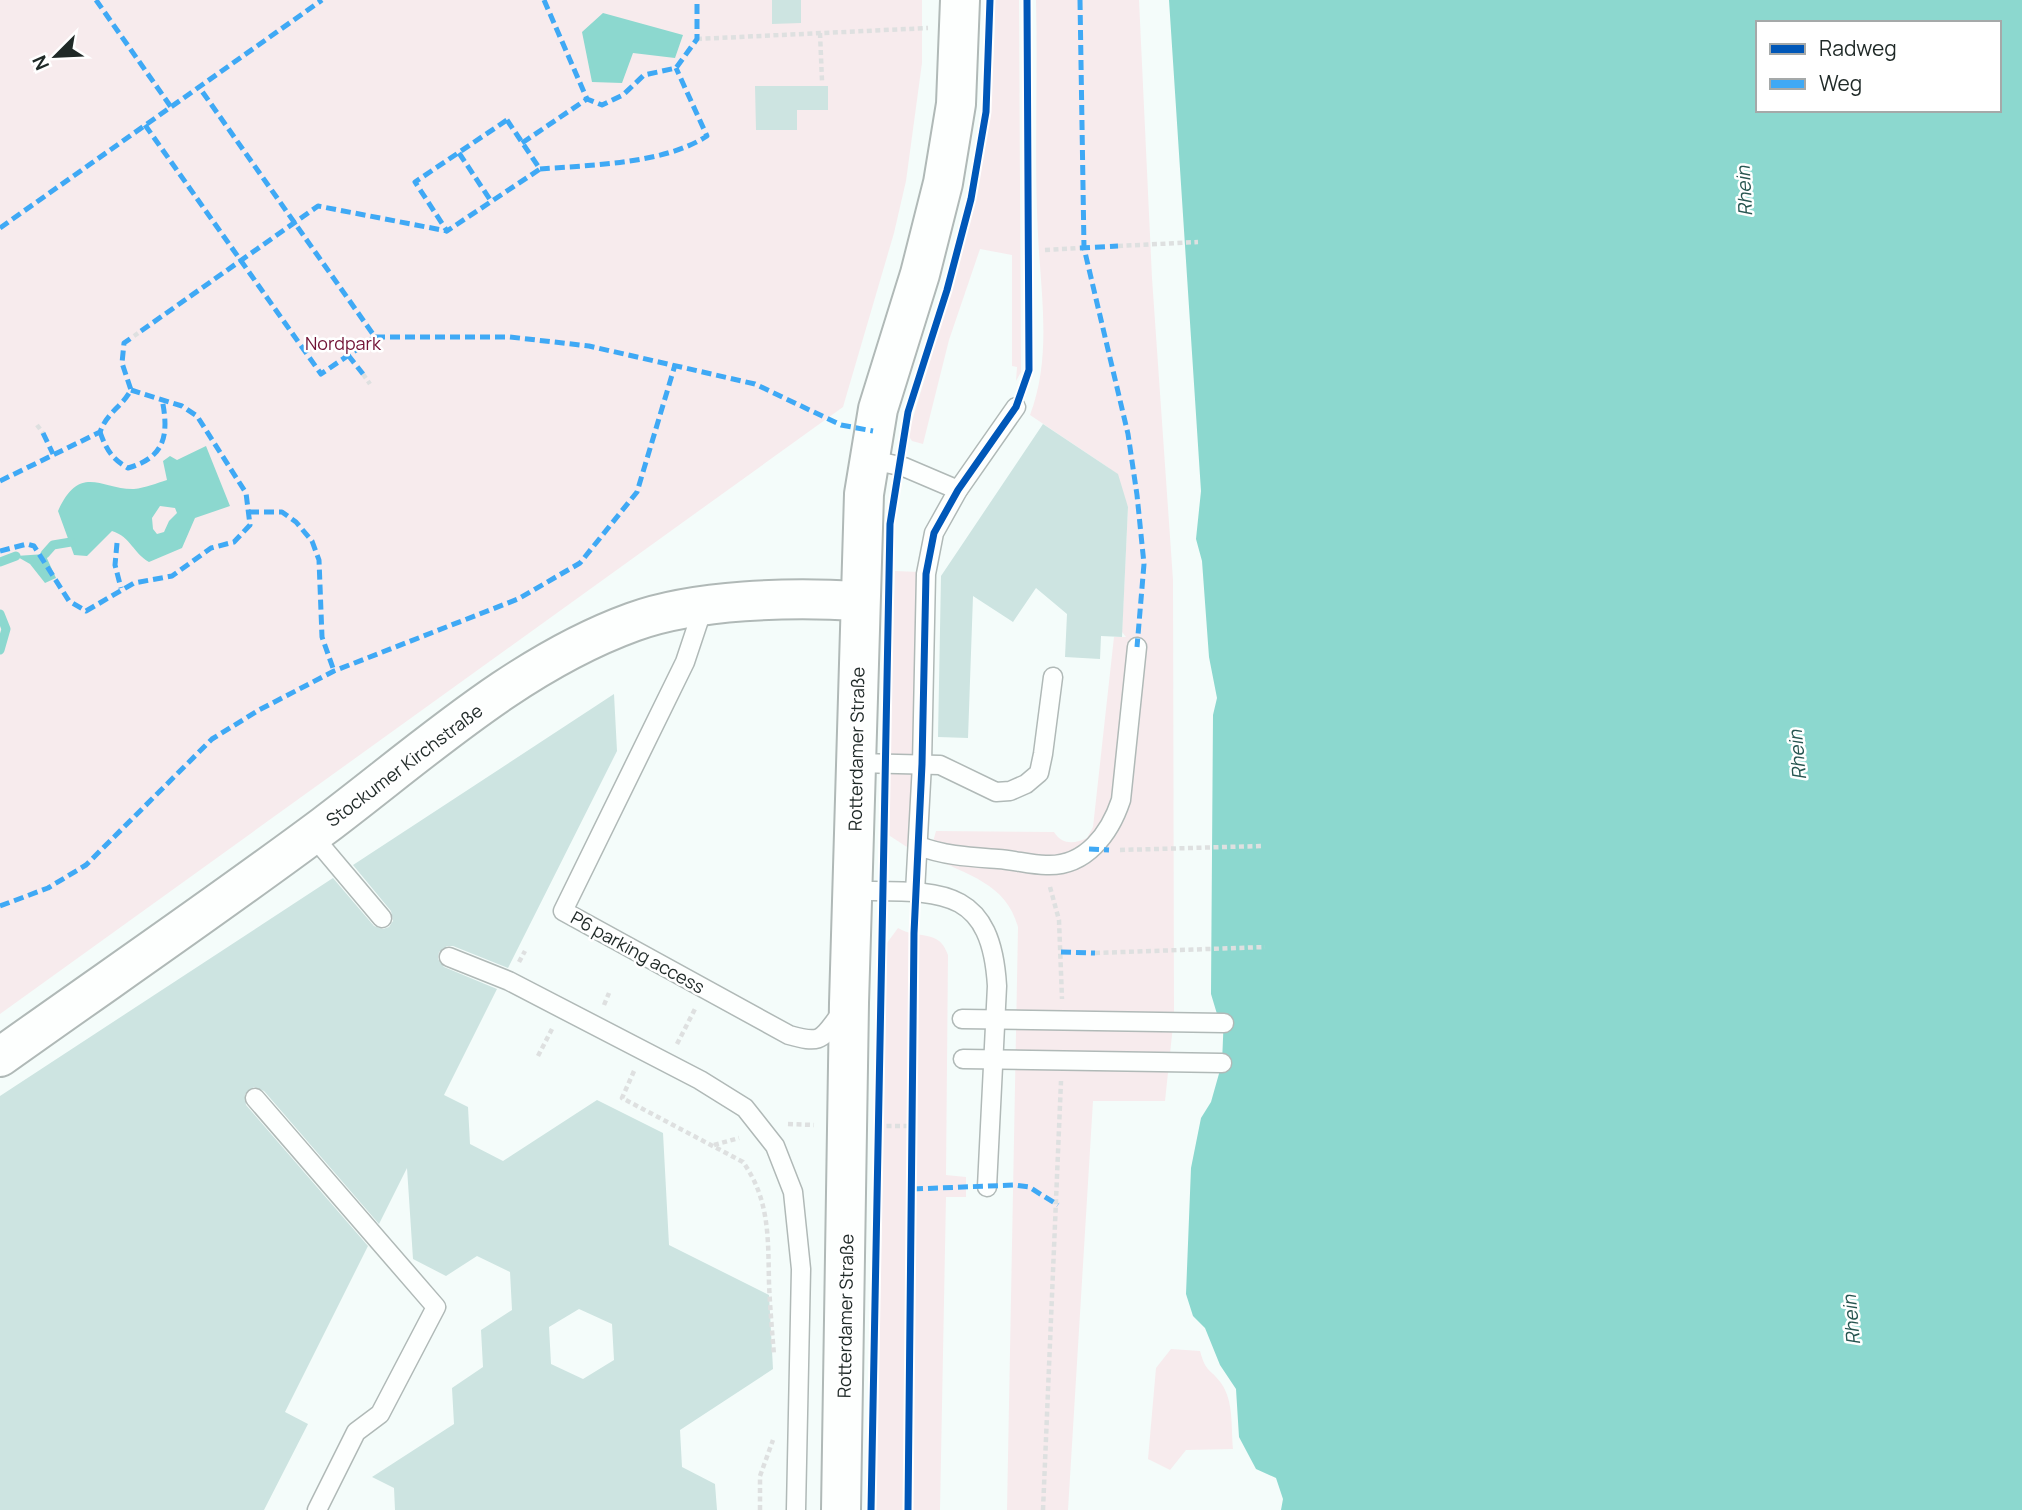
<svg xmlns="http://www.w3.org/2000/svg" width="2022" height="1510" font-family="Manrope,sans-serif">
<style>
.green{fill:#f7ebed}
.water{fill:#8cd8cf;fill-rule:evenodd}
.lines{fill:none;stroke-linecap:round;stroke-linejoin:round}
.stream{stroke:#8cd8cf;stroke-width:9}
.building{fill:#cde4e1;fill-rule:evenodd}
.lane-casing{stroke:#b0b9b7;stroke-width:21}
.secondary-casing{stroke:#b0b9b7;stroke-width:42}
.path{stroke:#dee0e0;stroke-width:4.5;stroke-dasharray:5 3.5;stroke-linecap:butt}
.lane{stroke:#fdfffe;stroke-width:18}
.secondary{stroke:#fdfffe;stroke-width:38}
.quiet{stroke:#3fa9f5;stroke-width:5;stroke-dasharray:10 5;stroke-linecap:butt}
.cycleway-casing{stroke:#fff;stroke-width:11}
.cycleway{stroke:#0057b8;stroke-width:7}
.labels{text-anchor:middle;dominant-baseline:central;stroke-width:5;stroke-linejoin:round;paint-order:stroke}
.park-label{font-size:18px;fill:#711235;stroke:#fff}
.street-label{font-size:18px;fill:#1f2927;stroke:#fff}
.water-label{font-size:19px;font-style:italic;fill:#265550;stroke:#fff}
</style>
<rect width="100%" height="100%" fill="#f4fcfa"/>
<g class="green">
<polygon points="0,0 922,0 922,63 906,181 894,233 843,407 0,1014"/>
<path d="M995 0H1019L1021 372 1016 381 1017 367 1012 366V255L980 249 949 340 923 444 912 441 908 435C950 292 997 151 995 0Z"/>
<path d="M1036 0H1139L1152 278 1173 580 1174 1016 1165 1101H1093L1068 1510H1007L1018 927C1006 883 967 875 929 856L936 831 1054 832C1062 845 1075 844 1087 838L1093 827 1114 637H1126L1122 632 1128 507 1109 468 1030 415C1052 357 1041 296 1038 235 1034 157 1038 78 1036 0Z"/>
<polygon points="895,571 919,572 916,762 910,849 887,834"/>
<path d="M898 928C918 940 939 928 948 955L946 1175 966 1177V1197H946L940 1510H876L887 943Z"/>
<path d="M1171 1349 1200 1351C1206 1373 1209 1367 1221 1383 1234 1401 1231 1428 1233 1449L1186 1450 1170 1470 1148 1459 1156 1368Z"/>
</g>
<g class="water">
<path d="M1169 0H2022V1510H1281L1283 1499 1276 1478 1256 1469 1239 1437 1236 1389 1220 1365 1205 1328 1193 1316 1186 1294 1191 1168 1201 1118 1211 1102 1222 1063 1224 1015 1217 1014 1211 994 1213 715 1217 698 1209 657 1202 561 1196 539 1201 491ZM1758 23H1999V110H1758Z"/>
<polygon points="603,13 683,35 675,58 633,53 622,83 592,82 582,32"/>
<path d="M206 446 230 506 195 518 182 548 149 562C133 553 131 537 112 531L87 556 74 555 58 511C80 462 102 490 134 489 145 488 157 483 167 480L163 461 170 456 177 460ZM160 506 175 508 177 513 169 521 164 532 157 534 153 529 152 518Z"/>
<polygon points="45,554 56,578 45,583 30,564 16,556"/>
</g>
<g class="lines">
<g class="stream">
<polyline points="45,554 53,545 71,542"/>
<polyline points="0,562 16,556"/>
<polyline points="0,614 6,629 0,650"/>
</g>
</g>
<g class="building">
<polygon points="772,0 801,0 801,23 772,24"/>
<polygon points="755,86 828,86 828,110 797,110 797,130 756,130"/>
<polygon points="1043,424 1118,474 1128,507 1122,637 1101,636 1100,659 1065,657 1067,614 1036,588 1013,622 973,596 968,738 938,737 941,576"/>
<path d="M614 694 617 751 508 968 453 946H447L439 952 438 959 444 967 497 989 444 1095 468 1107 470 1144 503 1161 597 1100 663 1133 669 1245 769 1295 773 1369 680 1430 682 1467 715 1484 717 1510H395L394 1488 372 1477 454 1424 452 1388 483 1367 481 1330 512 1310 510 1272 477 1256 446 1276 413 1259 407 1168 379 1224 264 1091 254 1087 245 1094 246 1105 368 1246 285 1412 308 1424 264 1510H0V1096L333 878 374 926 383 929 389 927 393 921 391 911 353 865ZM579 1309 612 1324 614 1360 583 1379 551 1364 549 1327Z"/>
</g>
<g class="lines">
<g class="lane-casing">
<g id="lane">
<polyline points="868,459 904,467 958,490"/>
<path d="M704 605 685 662 563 911 789 1035C825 1045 821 1038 843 1011"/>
<polyline points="856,763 940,765 996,792 1010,791 1026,784 1039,773 1043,754 1053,677"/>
<polyline points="312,835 382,918"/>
<path d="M919 846C945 856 971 857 998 859 1014 860 1031 865 1046 865 1086 867 1110 833 1121 800L1137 647"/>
<path d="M853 891C936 892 991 883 997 986L987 1187"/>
<polyline points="915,892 922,764 926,574 934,533 958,490 1016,407"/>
<polyline points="449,957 509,981 700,1080 745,1108 775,1146 793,1192 801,1269 796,1510"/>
<polyline points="962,1019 1224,1023"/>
<polyline points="963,1059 1222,1063"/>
<polyline points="255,1098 436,1307 380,1414 356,1432 317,1510"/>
</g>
</g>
<g class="secondary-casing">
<g id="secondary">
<path d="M0 1057C108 980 218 905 324 826 421 753 517 664 633 622 696 599 791 597 858 601"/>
<polyline points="841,1510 849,1003 864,494 878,409 920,274 943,183 956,104 960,0"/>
</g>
</g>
<g class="path">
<polyline points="820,33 822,81"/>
<polyline points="697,39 928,28"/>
<polyline points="1118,246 1198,242"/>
<polyline points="1045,250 1080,248"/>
<polyline points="134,336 141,331"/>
<polyline points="363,374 370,384"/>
<polyline points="37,425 43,433"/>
<polyline points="1120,850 1261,846"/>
<polyline points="1050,887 1059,920 1062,999"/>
<polyline points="1095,953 1265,947"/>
<polyline points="519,962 525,951"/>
<polyline points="604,1005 609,993"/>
<polyline points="677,1044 695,1009"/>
<polyline points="538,1056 552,1029"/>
<path d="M634 1071 622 1098 743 1162C770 1200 768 1239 769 1283 770 1307 772 1331 774 1355"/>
<polyline points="788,1124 814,1125"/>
<polyline points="878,1126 913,1126"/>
<polyline points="714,1145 739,1138"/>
<polyline points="760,1510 760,1476 773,1440"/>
<polyline points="1043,1510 1061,1081"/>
</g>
<use href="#lane" class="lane"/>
<use href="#secondary" class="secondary"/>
<g class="quiet">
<polyline points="96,0 171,107"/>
<polyline points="544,0 587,99 602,105 623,95 644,75 676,68 697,39 697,0"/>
<polyline points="1080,0 1084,248 1128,434 1137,495 1144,564 1137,647"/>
<polygon points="507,120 540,169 447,231 415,182"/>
<polyline points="145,125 321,374 375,337 199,87"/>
<polyline points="522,143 587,99"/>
<polyline points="459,153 491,201"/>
<path d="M540 169C591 165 664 164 707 136L676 68"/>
<polyline points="0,228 322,0"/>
<polyline points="1080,248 1118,246"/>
<polyline points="141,331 318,206 447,231"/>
<polyline points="375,337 510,337 589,346 755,384 841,425 873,431"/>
<polyline points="348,355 363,374"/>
<path d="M100 432C106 449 112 459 128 468 166 457 169 434 162 399"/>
<polyline points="43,433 53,454"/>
<path d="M0 481 100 432C108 411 121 408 131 390L122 363 124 343 134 336"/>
<polyline points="249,512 282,512 296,522 312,541 319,560 322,637 334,671"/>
<polyline points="117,543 115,565 121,588"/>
<polyline points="0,551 27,544 34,546 69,601 86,611 134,583 172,576 211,548 234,542 250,525 246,493 197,416 182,406 131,390"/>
<polyline points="1089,849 1109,850"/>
<polyline points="0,906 48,888 86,865 212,739 259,710 334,671 518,599 580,563 637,492 675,365"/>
<polyline points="1061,952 1095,953"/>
<polyline points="913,1189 1014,1185 1029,1187 1058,1205"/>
</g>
<g class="cycleway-casing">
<g id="cycleway">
<polyline points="871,1510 890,524 908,412 947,290 971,199 986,112 990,0"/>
<polyline points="908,1510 914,933 922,764 926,574 934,533 958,490 1016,407 1029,370 1027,0"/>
</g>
</g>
<use href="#cycleway" class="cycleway"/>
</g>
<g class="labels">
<g class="park-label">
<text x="343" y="343">Nordpark</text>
</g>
<g class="street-label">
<text transform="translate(856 749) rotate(-89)">Rotterdamer Straße</text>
<text transform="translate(404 765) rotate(-37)">Stockumer Kirchstraße</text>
<text transform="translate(638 952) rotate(29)">P6 parking access</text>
<text transform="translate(845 1316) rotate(-89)">Rotterdamer Straße</text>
</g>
<g class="water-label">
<text transform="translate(1744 191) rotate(-93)">Rhein</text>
<text transform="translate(1797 755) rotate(-95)">Rhein</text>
<text transform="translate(1851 1320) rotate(-95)">Rhein</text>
</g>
</g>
<rect x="1756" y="21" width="245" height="91" fill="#ffffff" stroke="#a5a9a9" stroke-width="2"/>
<rect x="1770" y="44" width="35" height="10" fill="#0057b8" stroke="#a5a9a9" stroke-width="2"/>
<text x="1819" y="56" font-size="21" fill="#1f2927">Radweg</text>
<rect x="1770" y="79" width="35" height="10" fill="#3fa9f5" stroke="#a5a9a9" stroke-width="2"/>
<text x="1819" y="91" font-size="21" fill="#1f2927">Weg</text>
<g transform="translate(56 56) rotate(246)" stroke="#ffffff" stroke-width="5" paint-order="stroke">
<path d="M0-5L12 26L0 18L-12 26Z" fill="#1f2927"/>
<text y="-10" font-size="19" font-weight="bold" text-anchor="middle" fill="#1f2927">N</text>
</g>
</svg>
